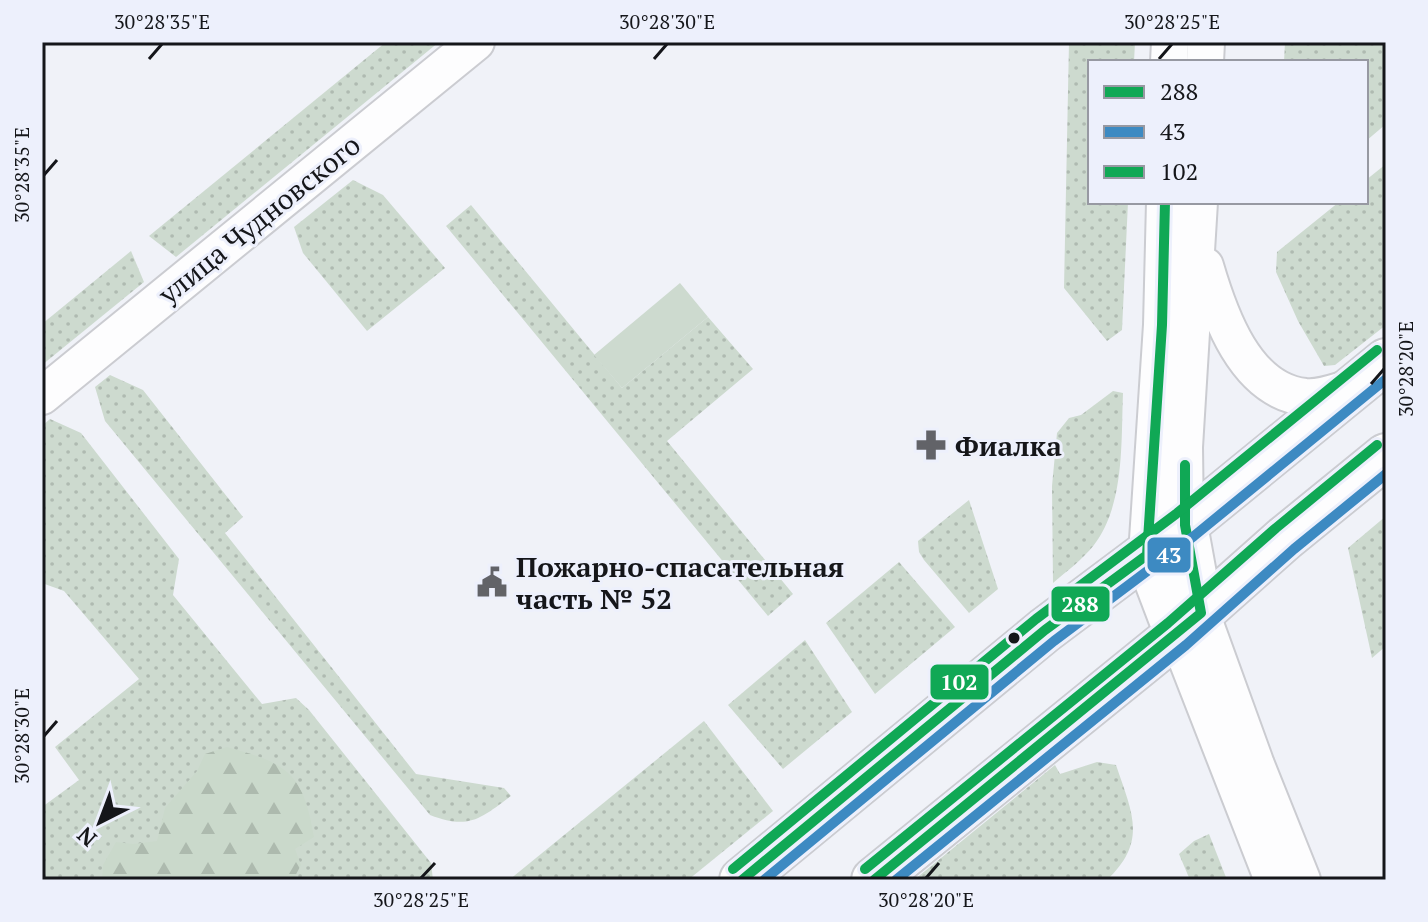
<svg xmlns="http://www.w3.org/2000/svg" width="1428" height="922" font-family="'PT Serif',serif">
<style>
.grass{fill:url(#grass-dots)}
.forest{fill:url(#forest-firs)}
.garden{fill:#cddacf}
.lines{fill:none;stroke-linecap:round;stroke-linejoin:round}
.minor-casing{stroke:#cbccd1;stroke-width:40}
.major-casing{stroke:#cbccd1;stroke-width:48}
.minor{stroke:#fdfdfe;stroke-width:36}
.major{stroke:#fdfdfe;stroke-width:44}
.bus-1-casing{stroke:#edf0fc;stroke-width:16}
.bus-2-casing{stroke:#edf0fc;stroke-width:16}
.bus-3-casing{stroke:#edf0fc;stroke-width:16}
.bus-1{stroke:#10a855;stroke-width:10}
.bus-2{stroke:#3d8ac2;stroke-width:10}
.bus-3{stroke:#10a855;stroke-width:10}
.ticks{fill:none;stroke:#15161a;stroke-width:3}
.bus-dot{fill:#15161a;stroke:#edf0fc;stroke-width:3}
.labels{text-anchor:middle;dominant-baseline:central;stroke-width:6;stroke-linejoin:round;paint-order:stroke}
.street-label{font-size:28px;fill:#15161a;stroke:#edf0fc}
.poi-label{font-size:28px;font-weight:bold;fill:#15161a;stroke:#edf0fc;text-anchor:start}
.line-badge{stroke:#edf0fc;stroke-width:3}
.badge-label{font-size:22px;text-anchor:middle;font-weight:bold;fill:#fff}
.neatline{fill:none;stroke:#15161a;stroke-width:3}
.ticks-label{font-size:20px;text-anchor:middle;fill:#15161a}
</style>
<defs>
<pattern id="grass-dots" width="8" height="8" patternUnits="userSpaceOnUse" patternTransform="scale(2)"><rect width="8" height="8" fill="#cddacf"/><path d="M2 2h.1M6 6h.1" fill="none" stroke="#afbab1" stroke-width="1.8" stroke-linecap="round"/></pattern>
<pattern id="forest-firs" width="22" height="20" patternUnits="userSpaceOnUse" patternTransform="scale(2)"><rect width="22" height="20" fill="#cad9cb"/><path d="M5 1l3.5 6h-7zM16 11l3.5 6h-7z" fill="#adbaae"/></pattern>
</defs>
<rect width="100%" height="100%" fill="#f0f2f8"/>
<g class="grass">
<polygon points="386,42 439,42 176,257 149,236"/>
<polygon points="1069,42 1135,42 1134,62 1090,62 1090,202 1128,202 1122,330 1107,341 1064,288"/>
<polygon points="1285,42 1386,42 1386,124 1366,141 1366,62 1284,62"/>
<polygon points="1386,164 1386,325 1335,365 1324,366 1298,321 1276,272 1277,252 1339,202 1366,202 1366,180"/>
<polygon points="353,180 383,195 445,268 367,331 303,253 294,227"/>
<polygon points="471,205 622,388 708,317 753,369 667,441 793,594 768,616 446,226"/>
<polygon points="131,251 144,282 42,365 42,324"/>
<path d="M110 375 143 390 243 517 225 533 416 774 504 788 511 796C480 819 469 830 430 815L105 421 95 387Z"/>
<path d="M1113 391 1123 393C1121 442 1125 504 1094 545 1082 560 1067 571 1053 583L1052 486 1057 433 1069 418 1081 415Z"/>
<polygon points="50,419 81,433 179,559 173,595 262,704 296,698 309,710 431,863 433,880 42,880 42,807 79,780 55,747 139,679 64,591 42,583 42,426"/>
<polygon points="969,500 998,589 969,613 924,560 919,552 918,541"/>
<polygon points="1386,516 1386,646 1372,658 1348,548"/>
<polygon points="899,562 955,627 875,694 826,623"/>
<polygon points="805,640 852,712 783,769 728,705"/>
<polygon points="704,721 773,811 688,880 509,880"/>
<path d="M1097 762 1116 765C1132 813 1148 841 1107 880H914L1055 765 1060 774Z"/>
<polygon points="1209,834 1227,880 1190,880 1179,854 1194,841"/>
</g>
<path class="forest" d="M227 747C289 764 303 773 314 837L295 849 301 865 293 880H102L103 865 116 842 133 844 157 841 165 808 197 771 205 754Z"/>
<polygon class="garden" points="680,283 708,317 622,388 594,355"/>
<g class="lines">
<g class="minor-casing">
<g id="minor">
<polyline points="1169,62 1170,42"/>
<polyline points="1205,62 1206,42"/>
<path d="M1205 266C1219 314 1245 391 1305 397 1321 399 1338 391 1354 387"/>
<polyline points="42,396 476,42"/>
<polyline points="1185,525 1184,447 1199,202"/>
<polyline points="1147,555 1162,325 1165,202"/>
<polyline points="1201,613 1256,765 1302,880"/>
<polyline points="1177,634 1273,880"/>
</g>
</g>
<g class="major-casing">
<g id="major">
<polyline points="1185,525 1201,613"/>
<polyline points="1147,555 1177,634"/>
<polyline points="742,880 1045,630 1185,525 1386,361"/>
<polyline points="874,880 1177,634 1285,538 1386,456"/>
</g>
</g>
<use href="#minor" class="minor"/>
<use href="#major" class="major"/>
<g class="bus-1-casing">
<g id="bus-1">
<polyline points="742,880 1045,630 1147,555 1162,325 1165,202"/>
<polyline points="874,880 1201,613 1185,525 1185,465"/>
</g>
</g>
<g class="bus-2-casing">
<g id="bus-2">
<polyline points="764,880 1054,641 1194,536 1386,379"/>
<polyline points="896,880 1186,645 1294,549 1386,474"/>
</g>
</g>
<g class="bus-3-casing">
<g id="bus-3">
<polyline points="733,869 1036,619 1176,514 1377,350"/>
<polyline points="865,869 1168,623 1276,528 1377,445"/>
</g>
</g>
<use href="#bus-1" class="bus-1"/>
<use href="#bus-2" class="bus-2"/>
<use href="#bus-3" class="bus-3"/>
</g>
<path class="ticks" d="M149 59 162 44M654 59 667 44M1159 59 1172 44M44 175 57 160M1371 384 1384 369M44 736 57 721M421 878 435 863M926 878 939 863"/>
<defs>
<g id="pharmacy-bare" transform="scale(2.4)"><path d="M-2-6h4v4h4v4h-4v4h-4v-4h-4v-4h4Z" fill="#626368" stroke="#edf0fc" stroke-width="2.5" paint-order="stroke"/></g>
<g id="civic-bare" transform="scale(2.4)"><path d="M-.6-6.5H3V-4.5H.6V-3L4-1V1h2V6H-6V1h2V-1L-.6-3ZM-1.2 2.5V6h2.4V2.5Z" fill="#626368" stroke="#edf0fc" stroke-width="2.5" paint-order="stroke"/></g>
</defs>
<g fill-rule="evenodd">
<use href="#pharmacy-bare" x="931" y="445"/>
<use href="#civic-bare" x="492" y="582"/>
</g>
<circle class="bus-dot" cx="1014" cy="638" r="7"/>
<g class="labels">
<g class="street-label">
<text transform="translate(259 219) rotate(-39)">улица Чудновского</text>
</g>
<g class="poi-label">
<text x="955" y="445">Фиалка</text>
<text x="516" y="566">Пожарно-спасательная<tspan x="516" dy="32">часть № 52</tspan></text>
</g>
</g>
<g class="line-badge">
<rect x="1146" y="536" width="46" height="38" rx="8" fill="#3d8ac2"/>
<rect x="1050" y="585" width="61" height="38" rx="8" fill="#10a855"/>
<rect x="929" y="663" width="61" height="38" rx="8" fill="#10a855"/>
</g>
<g class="badge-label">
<text x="1169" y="563">43</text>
<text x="1080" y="612">288</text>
<text x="959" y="690">102</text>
</g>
<rect width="1428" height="922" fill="none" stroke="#edf0fc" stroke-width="88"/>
<rect x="1088" y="60" width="280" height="144" fill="#edf0fc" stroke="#9799a2" stroke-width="2"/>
<rect x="1104" y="86" width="40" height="12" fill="#10a855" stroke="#9799a2" stroke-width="2"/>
<text x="1160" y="100" font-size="24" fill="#15161a">288</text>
<rect x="1104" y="126" width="40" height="12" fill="#3d8ac2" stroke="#9799a2" stroke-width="2"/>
<text x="1160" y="140" font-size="24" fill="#15161a">43</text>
<rect x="1104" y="166" width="40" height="12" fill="#10a855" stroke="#9799a2" stroke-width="2"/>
<text x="1160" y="180" font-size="24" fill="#15161a">102</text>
<g transform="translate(100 822) rotate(222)" stroke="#edf0fc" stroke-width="6" paint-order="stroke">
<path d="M0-6L14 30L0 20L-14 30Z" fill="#15161a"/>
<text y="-12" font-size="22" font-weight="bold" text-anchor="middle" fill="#15161a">N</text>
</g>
<rect x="44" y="44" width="1340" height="834" class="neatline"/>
<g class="ticks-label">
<text x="162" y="29">30°28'35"E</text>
<text x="667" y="29">30°28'30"E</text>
<text x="1172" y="29">30°28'25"E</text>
<text transform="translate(22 175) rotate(-90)" y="7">30°28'35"E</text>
<text transform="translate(1406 369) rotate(-90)" y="7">30°28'20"E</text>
<text transform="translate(22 736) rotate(-90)" y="7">30°28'30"E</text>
<text x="421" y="907">30°28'25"E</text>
<text x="926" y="907">30°28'20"E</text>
</g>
</svg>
